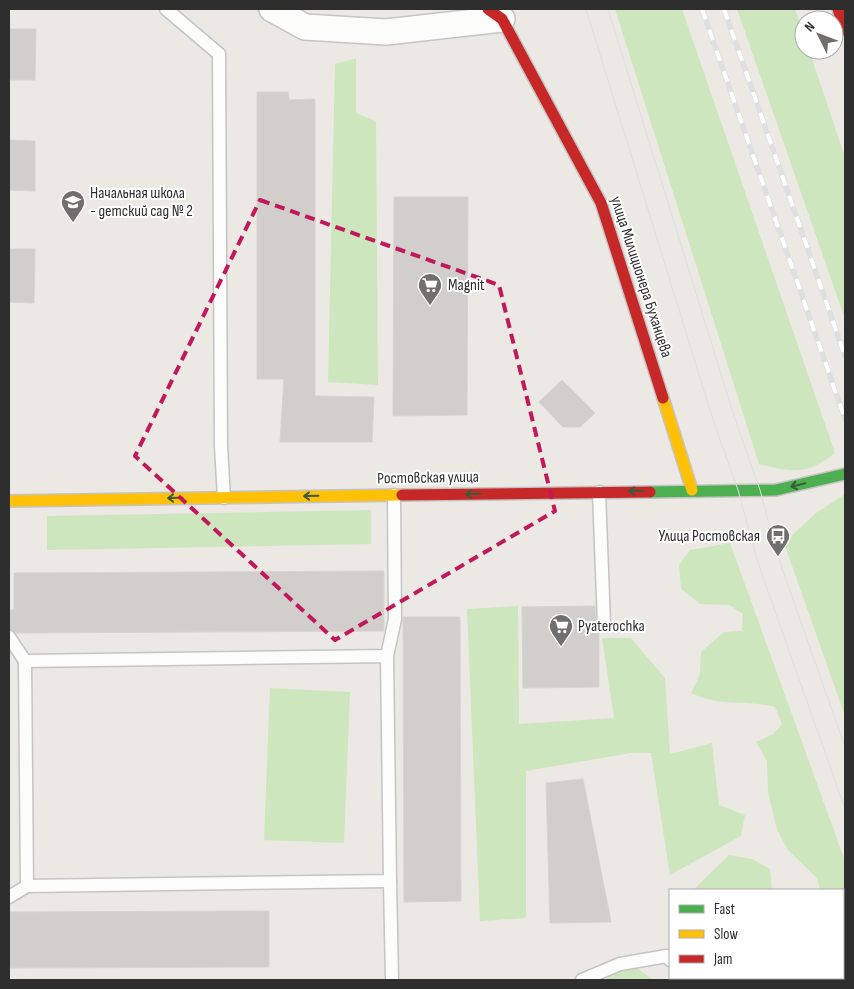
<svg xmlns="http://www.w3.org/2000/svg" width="854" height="989" font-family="'Sofia Sans Condensed',sans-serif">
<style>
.green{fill:#cee6be}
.building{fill:#d1cecb;stroke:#d7d4d0}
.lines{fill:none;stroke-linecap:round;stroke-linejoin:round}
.lane-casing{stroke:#c5c4c5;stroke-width:15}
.street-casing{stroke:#c5c4c5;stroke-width:28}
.fast-casing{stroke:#c5c4c5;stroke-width:14}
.slow-casing{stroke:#c5c4c5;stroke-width:14}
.jam-casing{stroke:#c5c4c5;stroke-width:14}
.lane{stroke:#fcfcfb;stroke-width:12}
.street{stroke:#fcfcfb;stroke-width:25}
.fast{stroke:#4caf50;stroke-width:11}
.slow{stroke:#ffc107;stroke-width:11}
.jam{stroke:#c62828;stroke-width:11}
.tram{stroke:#dfdfe1;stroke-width:1}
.rail-casing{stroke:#dfdfe1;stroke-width:5.5}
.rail{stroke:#fff;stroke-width:4;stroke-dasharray:11;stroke-linecap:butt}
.oneway{stroke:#385b3a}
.marked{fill:none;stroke:#c2185b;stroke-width:4;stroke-dasharray:10 6;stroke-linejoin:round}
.labels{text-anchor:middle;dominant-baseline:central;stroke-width:4;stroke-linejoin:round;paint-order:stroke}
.poi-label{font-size:16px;fill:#2e2e2e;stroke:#fff;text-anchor:start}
.street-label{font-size:16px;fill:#2e2e2e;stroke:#fff}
</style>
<rect width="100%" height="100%" fill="#ece8e4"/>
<g class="green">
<path d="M615 9H682L835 453C806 476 793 472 759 464Z"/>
<polygon points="737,9 795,9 804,35 804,50 809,50 845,157 845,319"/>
<polygon points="356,58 356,113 376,121 378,385 328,382 335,64"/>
<polygon points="845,494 845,716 784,543 816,513"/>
<polygon points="371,510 371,544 47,550 47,516"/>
<path d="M730 543 845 861V935L843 934V890H820L817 878 788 850 777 830 768 792 767 761 756 742 773 734 782 724 775 707C744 699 723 708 691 693L700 674 701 652 724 632 742 631 743 614 729 605 700 604 681 589 679 565 690 550Z"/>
<polygon points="518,606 519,724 614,718 602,638 631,638 665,678 670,754 712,743 719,805 745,815 741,836 670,875 651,753 631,753 526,771 526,918 480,921 467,609"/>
<polygon points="270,688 350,692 344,843 264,840"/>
<polygon points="729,855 752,859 770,869 772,890 693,890"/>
<polygon points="636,967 653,980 605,980 618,972"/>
<polygon points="718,978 800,978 801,980 718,980"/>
</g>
<g class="building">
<polygon points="9,29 36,29 35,80 9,80"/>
<polygon points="257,92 288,92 289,100 315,99 315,396 374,397 372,442 280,442 284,379 257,379"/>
<polygon points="9,140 35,141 35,191 9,190"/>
<polygon points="394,197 468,197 467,415 393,416"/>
<polygon points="9,249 35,249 34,303 9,302"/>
<polygon points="562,380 595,413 580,427 563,427 539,402"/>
<polygon points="384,571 384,631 16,633 9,629 9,610 14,610 14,573"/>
<polygon points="595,606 596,624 599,630 599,687 523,688 522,607"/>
<polygon points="403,617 460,617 461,901 404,902"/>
<polygon points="583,779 611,922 550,923 546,783"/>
<polygon points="269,911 269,967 9,968 9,912"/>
</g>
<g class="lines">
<g class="lane-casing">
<g id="lane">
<polyline points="166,9 219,54 221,446 224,498"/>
<polyline points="599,492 604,624"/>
<polyline points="9,637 25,661"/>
<polyline points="387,656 25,661 27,886 390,881 387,656 395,619 394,495"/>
<polyline points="390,881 392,980"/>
<polyline points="9,897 27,886"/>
<polyline points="682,978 684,980"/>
<polyline points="582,980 620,964 667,956 670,960"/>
</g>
</g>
<g class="street-casing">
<polyline id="street" points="272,9 305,27 386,32 502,19"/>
</g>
<g class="fast-casing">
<polyline id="fast" points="650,492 776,490 845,474"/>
</g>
<g class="slow-casing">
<g id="slow">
<polyline points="663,398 692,490"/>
<polyline points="9,501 402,495"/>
</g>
</g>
<g class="jam-casing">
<g id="jam">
<polyline points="488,9 502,19 601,203 663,398"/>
<polyline points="838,9 845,30"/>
<polyline points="402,495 650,492"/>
</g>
</g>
<use href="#lane" class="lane"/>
<use href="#street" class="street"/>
<use href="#fast" class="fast"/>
<use href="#slow" class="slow"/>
<use href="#jam" class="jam"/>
<g class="tram">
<polyline points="586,9 714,423 738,490 758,563 845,809"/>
<polyline points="608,9 734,416 760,490 778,557 845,747"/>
</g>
<g class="rail-casing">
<g id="rail">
<polyline points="702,9 845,419"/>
<polyline points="724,9 845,356"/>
</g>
</g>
<use href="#rail" class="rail"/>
</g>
<defs><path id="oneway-shaft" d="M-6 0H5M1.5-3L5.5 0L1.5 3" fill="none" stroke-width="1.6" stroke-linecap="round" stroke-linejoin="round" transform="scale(1.25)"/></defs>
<g class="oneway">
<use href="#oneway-shaft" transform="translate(798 485) rotate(167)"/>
<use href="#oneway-shaft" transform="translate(636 491) rotate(179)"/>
<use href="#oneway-shaft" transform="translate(473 494) rotate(179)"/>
<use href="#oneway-shaft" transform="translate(311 496) rotate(179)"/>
<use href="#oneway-shaft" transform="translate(175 498) rotate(179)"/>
</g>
<path class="marked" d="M260 200 499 285 555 511 335 640 135 456Z"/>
<defs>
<g id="school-pin" transform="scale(1.25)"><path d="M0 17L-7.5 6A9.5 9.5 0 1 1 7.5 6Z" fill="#706f6e" stroke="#fff"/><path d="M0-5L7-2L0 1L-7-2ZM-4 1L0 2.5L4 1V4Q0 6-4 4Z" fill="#fff"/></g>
<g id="supermarket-pin" transform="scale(1.25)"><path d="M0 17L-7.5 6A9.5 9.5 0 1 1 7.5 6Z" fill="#706f6e" stroke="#fff"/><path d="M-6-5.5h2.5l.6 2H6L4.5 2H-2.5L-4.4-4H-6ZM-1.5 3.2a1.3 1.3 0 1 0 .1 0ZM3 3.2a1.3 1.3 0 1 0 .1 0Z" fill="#fff"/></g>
<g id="bus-pin" transform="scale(1.25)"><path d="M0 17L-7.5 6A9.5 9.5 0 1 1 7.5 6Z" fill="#706f6e" stroke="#fff"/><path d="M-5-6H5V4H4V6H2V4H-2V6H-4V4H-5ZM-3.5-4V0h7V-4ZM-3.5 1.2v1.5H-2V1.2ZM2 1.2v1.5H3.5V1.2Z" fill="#fff"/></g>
</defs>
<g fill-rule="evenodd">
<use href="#school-pin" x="73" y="202"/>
<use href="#supermarket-pin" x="430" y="285"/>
<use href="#bus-pin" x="778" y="536"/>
<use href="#supermarket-pin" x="561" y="626"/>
</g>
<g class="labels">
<g class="poi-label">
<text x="90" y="193">Начальная школа<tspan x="90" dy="18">- детский сад № 2</tspan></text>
<text x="448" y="285">Magnit</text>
<text x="760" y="536" text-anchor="end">Улица Ростовская</text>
<text x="578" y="626">Pyaterochka</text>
</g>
<g class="street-label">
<text transform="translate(641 277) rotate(72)">улица Милиционера Буханцева</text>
<text transform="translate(428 478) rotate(-1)">Ростовская улица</text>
</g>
</g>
<rect width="854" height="989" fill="none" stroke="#2e2e2e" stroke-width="20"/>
<rect x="669" y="889" width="175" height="90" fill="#ffffff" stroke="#ababab"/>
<rect x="679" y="905" width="25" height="8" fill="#4caf50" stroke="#ababab"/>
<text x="714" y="914" font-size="15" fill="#2e2e2e">Fast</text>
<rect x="679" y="930" width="25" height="8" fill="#ffc107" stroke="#ababab"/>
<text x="714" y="939" font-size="15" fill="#2e2e2e">Slow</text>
<rect x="679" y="955" width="25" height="8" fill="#c62828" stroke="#ababab"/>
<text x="714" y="964" font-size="15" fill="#2e2e2e">Jam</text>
<g transform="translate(819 35) rotate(312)"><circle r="24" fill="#ffffff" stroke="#ababab"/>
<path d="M0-4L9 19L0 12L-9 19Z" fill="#706f6e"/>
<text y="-8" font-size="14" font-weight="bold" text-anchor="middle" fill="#2e2e2e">N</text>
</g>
</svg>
